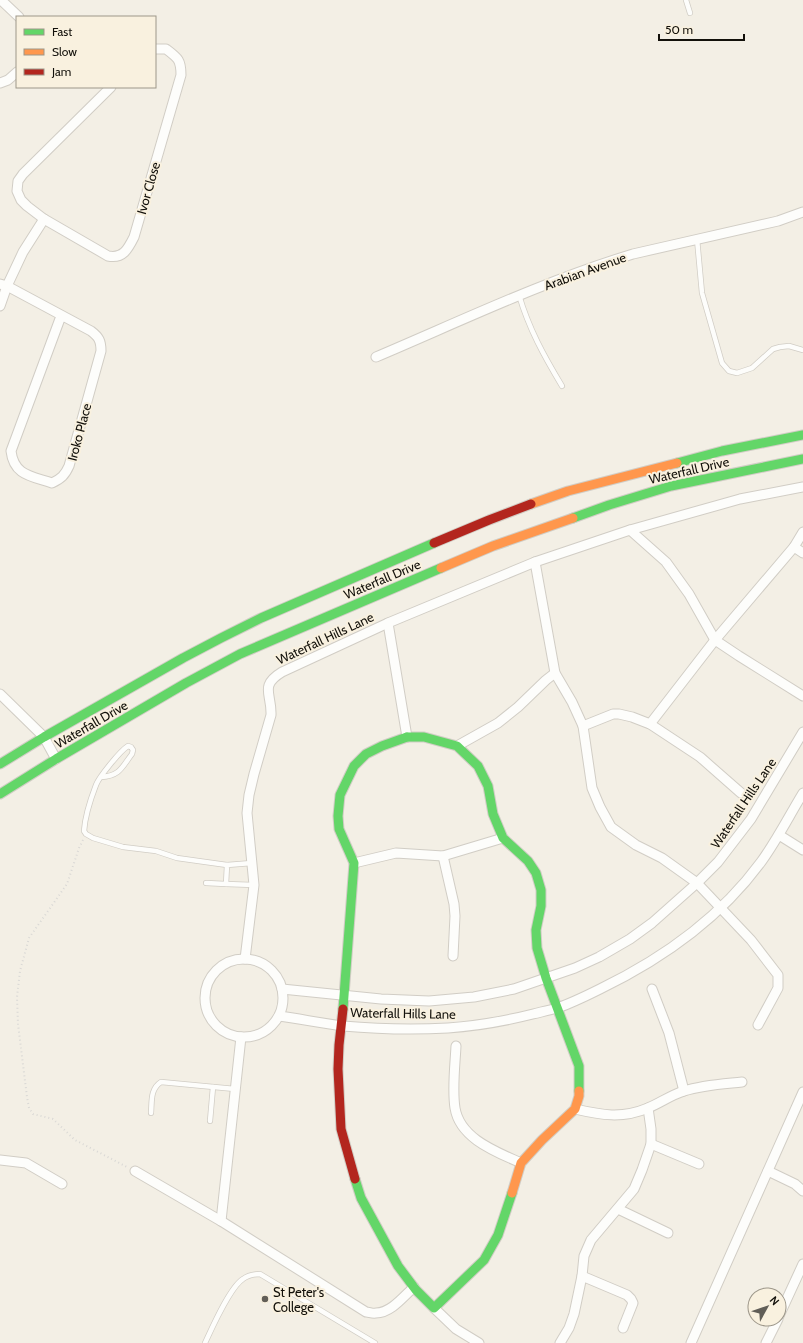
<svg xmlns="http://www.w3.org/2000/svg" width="803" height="1343" font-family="Cabin,sans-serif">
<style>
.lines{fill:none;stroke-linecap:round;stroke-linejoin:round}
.lane-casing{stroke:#d1cdc5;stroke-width:6}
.street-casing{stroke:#d1cdc5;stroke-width:11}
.fast-casing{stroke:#d1cdc5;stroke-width:11}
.slow-casing{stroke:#d1cdc5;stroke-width:11}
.jam-casing{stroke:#d1cdc5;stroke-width:11}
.path{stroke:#d9d8d5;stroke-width:2;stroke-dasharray:1 3;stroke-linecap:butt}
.lane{stroke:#fdfdfb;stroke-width:4.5}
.street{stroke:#fdfdfb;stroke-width:9}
.fast{stroke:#63d668;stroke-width:9}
.slow{stroke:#ff974d;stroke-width:9}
.jam{stroke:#b3261e;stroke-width:9}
.poi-dot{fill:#615e57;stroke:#f9f1df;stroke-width:1.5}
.labels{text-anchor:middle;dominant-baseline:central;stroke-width:4;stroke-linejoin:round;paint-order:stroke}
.street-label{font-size:13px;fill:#12100a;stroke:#f9f1df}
.poi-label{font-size:13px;fill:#12100a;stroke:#f9f1df;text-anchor:start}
</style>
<rect width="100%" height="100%" fill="#f3efe5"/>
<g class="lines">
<g class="lane-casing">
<g id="lane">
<polyline points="686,0 690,13"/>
<polyline points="697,239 702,293 722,363 729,371 737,373 752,368 773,349 780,347 789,346 803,350"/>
<path d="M519 295C529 329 544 356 562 386"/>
<path d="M101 777C120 776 122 767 132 754L133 750 131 747 128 746C120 751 99 777 96 785 91 798 85 817 84 831L86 834 93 838 123 847 156 851 177 858 227 865"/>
<polyline points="206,883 226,884 227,865 252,863"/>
<polyline points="226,884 254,885"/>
<path d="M151 1113C152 1102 150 1089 161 1082L235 1089"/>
<polyline points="210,1121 213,1087"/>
<path d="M205 1343C212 1328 230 1287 243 1279 248 1275 254 1274 260 1274L375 1343"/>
</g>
</g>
<g class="street-casing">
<g id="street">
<polyline points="1,0 19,17"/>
<polyline points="0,83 8,80 17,72"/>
<path d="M111 87 23 174 18 181 17 191 21 200 27 206 44 219 108 256C123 259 128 249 134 237L181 75C181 60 178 58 166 49H155"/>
<path d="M0 284 7 286 91 331C99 337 101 341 101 351L69 466C65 475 61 479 52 483 32 476 14 476 11 451L61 316"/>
<polyline points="0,306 7,286 23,252 44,219"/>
<path d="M376 357C461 321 544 281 633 254L778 221 803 212"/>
<polyline points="630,530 666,562 689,594 715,640 739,656 803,696"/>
<polyline points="794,547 803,553"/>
<polyline points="535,562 555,673 572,702 583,726 613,714 619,714 632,717 650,724 700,757 741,793"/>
<polyline points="0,694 44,737 56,759"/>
<polyline points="650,724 715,640 794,547 803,532"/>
<polyline points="583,726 592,788 600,807 611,827 636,845 662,858 697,883 751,940 778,975 778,988 758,1025"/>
<polyline points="407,737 388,623 535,562 630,530 740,499 803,487"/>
<polyline points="457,746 498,723 518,707 546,680 555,673"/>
<polyline points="779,835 803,850"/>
<polyline points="443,856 454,904 455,916 453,956"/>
<polyline points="354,863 396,853 443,856 503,838"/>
<path d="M245 959 254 885 247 813 249 795 254 774 271 715C272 694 259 686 282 672L388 623"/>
<circle cx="244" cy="998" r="39"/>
<polyline points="282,989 381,999 429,1001 474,997 514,989 575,968 599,957 630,939 652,923 697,883 718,862 751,819 803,732"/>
<polyline points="652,989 669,1033 684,1091"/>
<path d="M279 1016C300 1019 321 1023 343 1026 377 1029 413 1030 448 1028 477 1026 505 1021 533 1014 541 1012 550 1010 557 1008 572 1003 586 996 600 989 662 959 720 918 761 862 777 840 789 816 803 793"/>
<path d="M456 1046C455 1066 452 1089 455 1108 460 1139 497 1152 521 1163"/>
<path d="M575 1109C601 1115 622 1119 648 1108 660 1103 671 1095 684 1091 703 1085 723 1084 742 1082"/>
<polyline points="651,1144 699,1164"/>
<polyline points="0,1160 26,1163 62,1184"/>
<path d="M135 1171 221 1221 366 1312C369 1312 373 1314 376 1313 391 1313 404 1296 414 1287"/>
<polyline points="768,1171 795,1184 803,1191"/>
<polyline points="618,1209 668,1233"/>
<polyline points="221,1221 241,1037"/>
<polyline points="582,1276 627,1295 631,1299 633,1303 623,1328"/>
<polyline points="434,1308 456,1329 479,1343"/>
<polyline points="779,1316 803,1264"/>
<polyline points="560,1343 569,1328 574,1314 582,1276 584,1256 591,1240 634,1189 642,1170 651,1144 651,1129 648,1108"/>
<polyline points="691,1343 803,1092"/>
<polyline points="766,1343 778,1319"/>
</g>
</g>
<g class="fast-casing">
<g id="fast">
<polyline points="677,463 722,451 803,435"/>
<polyline points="573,518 609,505 671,486 803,459"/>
<polyline points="407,737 424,737 457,746 478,766 488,786 493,814 503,838 528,861 536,873 541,890 541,906 536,930 537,948 546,978 579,1066 579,1091"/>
<polyline points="0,764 44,737 183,658 221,638 261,618 434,543"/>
<polyline points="0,794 56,759 186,683 240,654 441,568"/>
<polyline points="343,1009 354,863 339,829 338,816 340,795 354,766 366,754 382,746 407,737"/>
<polyline points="355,1179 361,1198 398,1266 416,1290 434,1308 484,1260 498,1235 512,1193"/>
</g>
</g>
<g class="slow-casing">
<g id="slow">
<polyline points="531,504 568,491 677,463"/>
<polyline points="441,568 493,546 573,518"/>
<polyline points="512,1193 521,1163 542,1140 575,1109 579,1096 579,1091"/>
</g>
</g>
<g class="jam-casing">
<g id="jam">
<polyline points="434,543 489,520 531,504"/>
<polyline points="343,1009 339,1045 338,1069 341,1129 355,1179"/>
</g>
</g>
<polyline class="path" points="83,840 79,848 67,884 29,938 20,971 17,997 18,1024 27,1097 29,1108 33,1114 53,1119 75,1140 127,1167"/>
<use href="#lane" class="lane"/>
<use href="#street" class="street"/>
<use href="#fast" class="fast"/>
<use href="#slow" class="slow"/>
<use href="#jam" class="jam"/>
</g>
<circle class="poi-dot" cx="265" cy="1299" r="4"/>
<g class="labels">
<g class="street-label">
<text transform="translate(148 188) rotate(-74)">Ivor Close</text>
<text transform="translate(585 271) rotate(-20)">Arabian Avenue</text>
<text transform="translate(79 432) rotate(-75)">Iroko Place</text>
<text transform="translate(689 470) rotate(-13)">Waterfall Drive</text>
<text transform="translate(382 579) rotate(-23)">Waterfall Drive</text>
<text transform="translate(325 638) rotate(-25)">Waterfall Hills Lane</text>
<text transform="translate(91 724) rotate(-30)">Waterfall Drive</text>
<text transform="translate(743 803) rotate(-56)">Waterfall Hills Lane</text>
<text transform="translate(403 1013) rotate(1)">Waterfall Hills Lane</text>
</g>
<g class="poi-label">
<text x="273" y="1292">St Peter's<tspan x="273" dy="15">College</tspan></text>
</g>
</g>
<rect x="16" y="16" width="140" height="72" fill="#f9f1df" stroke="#9d978a"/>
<rect x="24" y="29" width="20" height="6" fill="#63d668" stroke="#9d978a"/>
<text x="52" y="36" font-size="12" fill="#12100a">Fast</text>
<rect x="24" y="49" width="20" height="6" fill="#ff974d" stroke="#9d978a"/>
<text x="52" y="56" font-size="12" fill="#12100a">Slow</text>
<rect x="24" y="69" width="20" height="6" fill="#b3261e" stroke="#9d978a"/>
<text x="52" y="76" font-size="12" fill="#12100a">Jam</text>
<g transform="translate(767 1307) rotate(50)"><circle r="19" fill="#f9f1df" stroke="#9d978a"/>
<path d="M0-3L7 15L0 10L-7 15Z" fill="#615e57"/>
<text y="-6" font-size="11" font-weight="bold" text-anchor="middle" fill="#12100a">N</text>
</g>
<path d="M659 34v6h85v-6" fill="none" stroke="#12100a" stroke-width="2"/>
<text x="665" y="34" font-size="12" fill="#12100a" stroke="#f9f1df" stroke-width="3" paint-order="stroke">50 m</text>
</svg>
